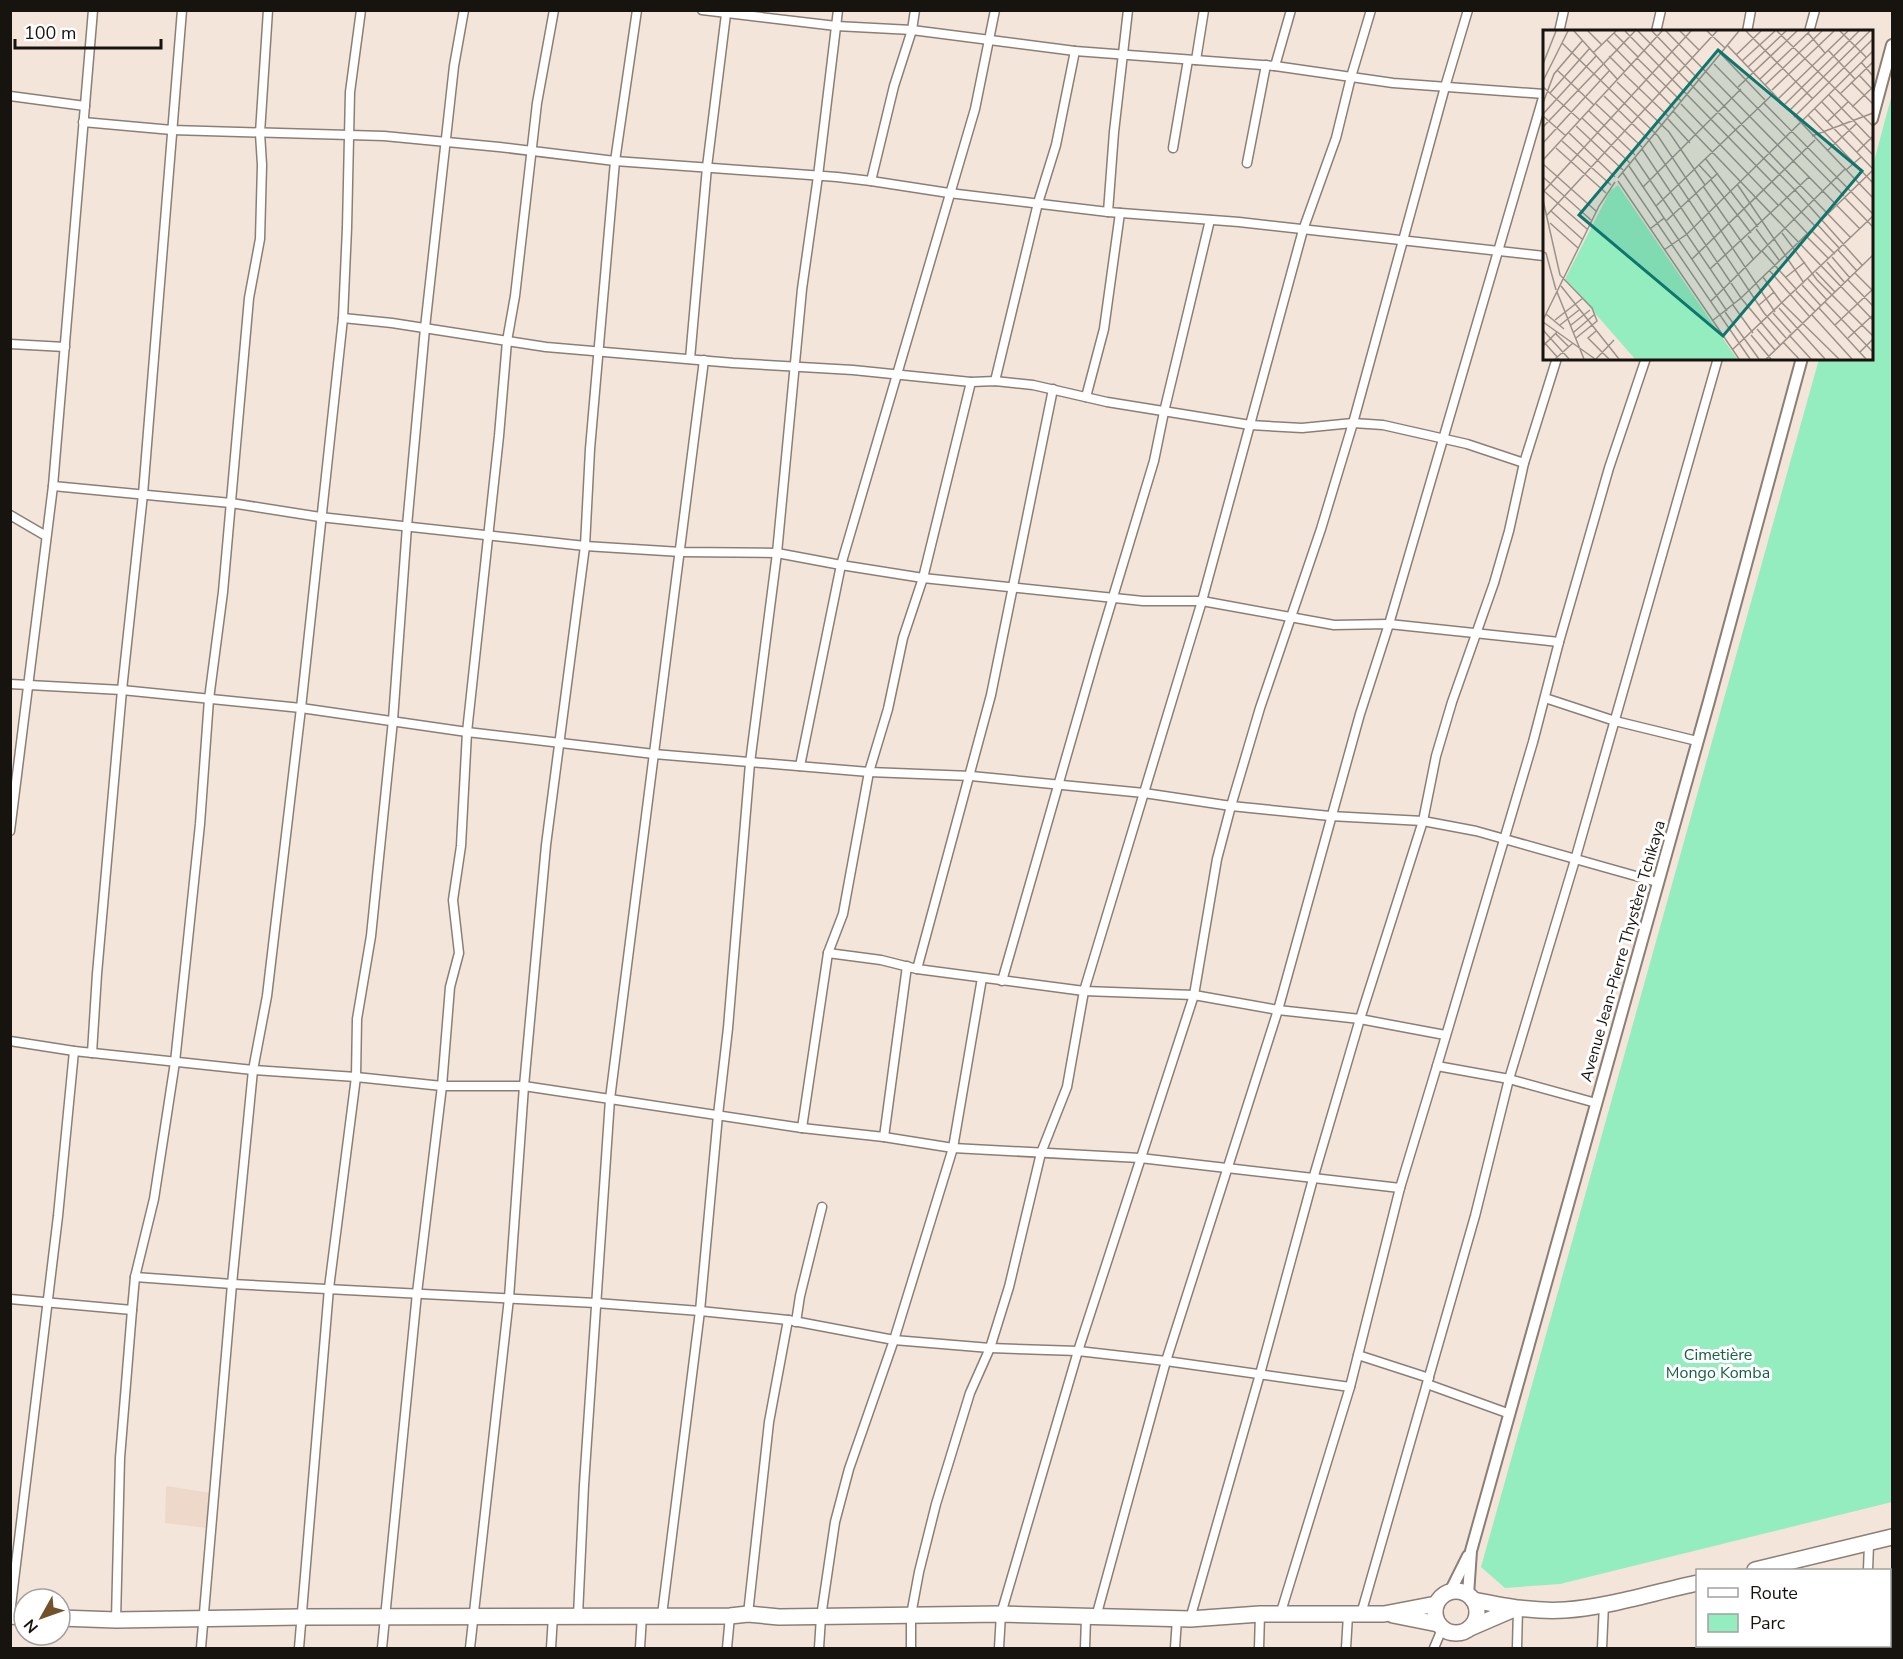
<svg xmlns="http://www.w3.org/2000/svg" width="1903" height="1659" font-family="'Nunito Sans',sans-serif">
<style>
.built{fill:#edd8c9}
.green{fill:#94edbf}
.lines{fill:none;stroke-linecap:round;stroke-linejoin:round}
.minor-casing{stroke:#8b7f75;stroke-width:11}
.tertiary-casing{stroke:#8b7f75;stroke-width:14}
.trunk-casing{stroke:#8b7f75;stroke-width:18}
.minor{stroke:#fff;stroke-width:8}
.tertiary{stroke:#fff;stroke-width:10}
.trunk{stroke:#fff;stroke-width:15}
.labels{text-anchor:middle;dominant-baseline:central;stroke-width:6;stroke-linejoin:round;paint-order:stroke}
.street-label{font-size:16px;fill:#17130f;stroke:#fff}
.park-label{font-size:16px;fill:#166141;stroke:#fff}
.inset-road{fill:none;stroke:#9b9189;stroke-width:1.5}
.view{fill:#0f766e;fill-opacity:0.15;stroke:#0f766e;stroke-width:3}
.inset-edge{fill:none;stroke:#17130f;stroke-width:3}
</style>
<rect width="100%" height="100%" fill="#f3e5da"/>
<polygon class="built" points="166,1486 211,1493 207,1528 165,1523"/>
<polygon class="green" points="1892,94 1892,1502 1560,1584 1505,1588 1481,1567 1819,359 1872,358 1872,169"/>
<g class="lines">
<g class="minor-casing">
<g id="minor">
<polyline points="702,10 836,26 912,30 1075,51 1275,66 1393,83 1544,94"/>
<polyline points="1559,32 1564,10"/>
<polyline points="1656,32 1661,10"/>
<polyline points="1747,32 1751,10"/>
<polyline points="1809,32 1815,10"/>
<polyline points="1196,60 1204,10"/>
<polyline points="1275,66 1291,10"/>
<polyline points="10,96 85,106"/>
<polyline points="83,122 172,130 384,136 499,147 615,161 837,177 871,181 949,193 1108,212 1239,222 1544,256"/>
<polyline points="1173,148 1188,60"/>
<polyline points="1247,163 1266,65"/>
<polyline points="871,181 894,86 912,30 915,10"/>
<polyline points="1108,212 1114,132 1128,10"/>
<polyline points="343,318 392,323 546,347 733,363 853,370 971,382 995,381 1033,385 1107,402 1250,425 1302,428 1353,423 1383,425 1467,444 1524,463"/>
<polyline points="10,344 65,347"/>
<polyline points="690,359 707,167 726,14"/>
<polyline points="995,381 1038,203 1056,145 1075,51"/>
<polyline points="1086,397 1104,329 1120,213"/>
<polyline points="53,486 231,503 320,517 585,546 681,552 777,553 841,565 923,578 1143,601 1202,601 1334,625 1389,624 1559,642"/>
<polyline points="10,515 46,536"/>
<polyline points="10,684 122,690 301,708 467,732 654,754 869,772 971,776 1144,793 1231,806 1330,816 1423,821 1476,831 1657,882"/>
<polyline points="1545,698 1615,721 1697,741"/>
<polyline points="800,766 841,565 975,109 995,10"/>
<polyline points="10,831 53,486 93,10"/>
<polyline points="828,953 881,960 917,969 1084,991 1194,995 1278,1010 1360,1019 1445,1035"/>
<polyline points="917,969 991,695 1053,389"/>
<polyline points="1002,981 1097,650 1154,461 1164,412 1210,220"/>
<polyline points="10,1041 74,1051 253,1070 356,1077 442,1086 524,1086 802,1128 884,1137 953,1148 1140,1158 1400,1188 1437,1066 1509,1079 1596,1103"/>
<polyline points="92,1053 97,974 122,690 143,494 182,10"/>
<polyline points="1437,1066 1533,742 1559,642 1609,468 1646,358"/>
<polyline points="802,1128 828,953 843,914 869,772 888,709 903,638 923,578 971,382"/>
<polyline points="884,1137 907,966"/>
<polyline points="135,1277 232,1284 596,1303 700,1311 788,1320 894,1340 990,1348 1078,1351 1166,1361 1350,1387"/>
<polyline points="10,1299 132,1310"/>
<polyline points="796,1322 800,1296 822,1207"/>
<polyline points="1358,1355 1429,1378"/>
<polyline points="1427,1384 1510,1414"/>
<polyline points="1868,1570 1869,1544"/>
<polyline points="10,1614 58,1216 74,1051"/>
<polyline points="748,1614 769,1422 788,1320"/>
<polyline points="1361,1614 1475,1216 1509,1079 1575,860 1718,358"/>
<polyline points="662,1615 700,1311 718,1115 728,1028 750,763 777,553 802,289 818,176 838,10"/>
<polyline points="1280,1615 1350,1387 1400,1188"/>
<polyline points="578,1616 584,1485 610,1099 704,360"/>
<polyline points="1096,1617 1166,1361 1278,1010 1360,714 1389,624 1544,94"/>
<polyline points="1190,1619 1260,1374 1313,1179 1360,1019 1423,821 1436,756 1452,702 1494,583 1509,531 1524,463 1557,358"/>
<polyline points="116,1620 120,1458 132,1310 135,1277 154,1199 175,1062 187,949 200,824 209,699 223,592 249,298 260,239 262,165 260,133 268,10"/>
<polyline points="201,1648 232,1284 253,1070 267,996 301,708 343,318 347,228 350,92 361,10"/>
<polyline points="299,1648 329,1288 356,1077 357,1019 371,936 393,720 407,526 425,328 454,66 464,10"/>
<polyline points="382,1648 417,1293 442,1086 450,987 459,953 453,900 461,846 467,732 499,436 507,341 515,296 537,103 554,10"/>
<polyline points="470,1648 509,1298 524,1086 546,845 585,546 590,449 615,161 637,10"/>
<polyline points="551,1648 553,1616"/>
<polyline points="640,1648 642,1615"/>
<polyline points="727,1648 730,1616"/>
<polyline points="819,1648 821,1617 835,1522 849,1469 894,1340 953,1148 982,978"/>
<polyline points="911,1648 911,1615 919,1572 936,1504 970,1393 990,1348 1009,1287 1041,1153 1067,1087 1084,991 1202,601 1303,230 1336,138 1351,77 1371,10"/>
<polyline points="999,1648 1001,1614 1078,1351 1194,995 1217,859 1231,806 1260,708 1321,529 1353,423 1445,87 1468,10"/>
<polyline points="1085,1648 1086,1618"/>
<polyline points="1175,1648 1177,1619"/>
<polyline points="1259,1648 1260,1614"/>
<polyline points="1346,1648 1348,1615"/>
<polyline points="1434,1648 1442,1629"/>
<polyline points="1517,1648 1518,1608"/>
<polyline points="1602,1648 1604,1604"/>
<polyline points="1777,1648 1777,1646"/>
<polyline points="1865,1648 1866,1646"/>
</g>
</g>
<g class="tertiary-casing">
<g id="tertiary">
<polyline points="1872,119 1892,45"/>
<polyline points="1450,1592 1468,1556"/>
<polyline points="1468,1595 1471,1551 1709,701 1802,358"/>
</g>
</g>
<g class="trunk-casing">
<g id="trunk">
<polyline points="1755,1570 1892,1537"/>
<circle cx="1456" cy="1612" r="21"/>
<path d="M1473 1600C1504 1606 1533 1612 1565 1610 1609 1607 1654 1592 1698 1583"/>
<polyline points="1393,1615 1438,1624"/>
<polyline points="10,1616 24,1617"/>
<polyline points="60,1618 116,1620 300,1617 730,1616 748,1614 779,1617 1001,1614 1190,1619 1260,1614 1384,1614 1436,1604"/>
<polyline points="1470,1628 1514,1609"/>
</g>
</g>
<use href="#minor" class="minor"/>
<use href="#tertiary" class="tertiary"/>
<use href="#trunk" class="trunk"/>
</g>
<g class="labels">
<g class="street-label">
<text transform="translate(1623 951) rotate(-74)">Avenue Jean-Pierre Thystère Tchikaya</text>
</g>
<g class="park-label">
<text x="1718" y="1355">Cimetière<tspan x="1718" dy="18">Mongo Komba</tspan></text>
</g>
</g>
<g transform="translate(1543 30)">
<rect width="330" height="330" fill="#f3e5da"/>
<path d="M75 155 194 329H92L22 249 67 161Z" fill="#94edbf"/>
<path class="inset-road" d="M31 1 75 50M45 1 59 15M82 1 272 196M95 1 252 160 319 235M109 1 308 208M123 1 317 199M137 1 156 20M164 1 182 18M203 1 264 63 327 1M234 1 330 96M297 1 323 27M71 3 95 27M265 3 282 23M64 10 132 79M19 13 115 106 232 282M184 15 330 168M285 20 312 49M50 23 73 1M178 24 222 70M193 25 218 1M66 26 82 42M94 28 138 71M199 31 232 1M318 32 330 46M0 34 13 1M171 34 301 166M205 37 243 1M14 40 51 75M81 44 125 86M316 45 329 59M217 49 267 1M0 51 25 1M74 52 126 102 162 155M308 52 330 74M222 55 279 1M0 57 37 90M195 57 254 1M229 60 291 1M7 63 47 18M297 64 330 32M286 65 330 111M61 66 106 110 221 283 243 308M235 69 305 1M220 72 330 184M279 72 330 125M0 73 11 44 40 10M53 74 99 117M138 74 236 176M241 75 316 1M309 77 330 57M272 79 330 139M46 81 92 125M130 81 330 290M246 81 264 63 270 69M0 84 53 26M265 85 330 153M0 86 23 106M251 87 330 9M39 88 87 133M125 89 147 113M284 92 305 72M33 96 80 140M0 97 92 1M26 103 72 147M269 106 330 83M19 111 68 155M0 113 67 40M13 118 63 163M99 119 198 268 237 315M284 121 314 93M314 122 330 106M92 128 191 274M162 128 215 197M0 130 119 1M0 134 53 181M156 135 169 149M86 136 113 176M303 140 318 127M80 143 207 329M0 147 48 190M75 148 196 1M168 150 208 203M75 151 196 329M194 154 261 253M160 156 211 230M100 157 198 59M1 161 44 199M0 162 148 1M301 167 330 197M0 170 17 245 49 278 54 291 33 308M237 174 264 203M8 181 39 209M4 185 174 1M121 188 184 281M123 191 175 143M7 193 35 218M274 194 297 219M107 199 121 188 113 176 231 63M213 199 236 230M268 200 292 224M239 203 274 250 330 306M262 205 286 229M205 206 218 222M121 220 144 204 330 21M295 220 314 241M219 221 254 260M0 222 3 223 13 260M289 227 307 248M149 229 272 110M284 232 302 253M167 239 266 147M226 240 266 286M273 242 292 262M312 243 330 261M220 247 238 272 296 329M243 247 262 232M265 249 284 270M305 250 330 276M259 255 278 276M18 256 76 329M253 261 272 281M14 262 41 329M168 271 302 139M282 272 330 322M190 275 210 303M216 275 231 262M236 278 282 329M276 278 323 329M182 282 216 329M230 283 248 303M3 284 21 299M269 285 309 329M0 290 56 176 72 152M12 290 40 268M169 291 198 268 330 140M0 292 52 329M17 295 36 280M28 295 47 280M292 295 330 259M214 299 232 320M0 300 26 329M53 301 45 308 66 329M31 302 52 284M13 304 26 317M208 305 228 329M246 305 268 329M305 308 330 285M0 311 16 329M240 312 256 329M0 316 14 302M189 320 330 186M317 322 330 309M12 329 30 313M53 329 71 310M223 329 330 225"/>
<path class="view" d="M175 20 319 141 180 306 36 185Z"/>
<rect width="330" height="330" class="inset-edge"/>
</g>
<rect width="1903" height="1659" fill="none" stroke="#17130f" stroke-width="24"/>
<rect x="1696" y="1569" width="195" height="78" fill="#ffffff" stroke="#a2a19f" stroke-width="1.5"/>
<rect x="1708" y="1588" width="30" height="9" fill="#ffffff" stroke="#a2a19f" stroke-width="1.5"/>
<text x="1750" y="1599" font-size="18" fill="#17130f">Route</text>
<rect x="1708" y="1614" width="30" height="18" fill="#94edbf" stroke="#a2a19f" stroke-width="1.5"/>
<text x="1750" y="1629" font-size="18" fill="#17130f">Parc</text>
<g transform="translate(42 1617) rotate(230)"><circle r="28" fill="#ffffff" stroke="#a2a19f" stroke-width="1.5"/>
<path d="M0-4.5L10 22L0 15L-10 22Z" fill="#725228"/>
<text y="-9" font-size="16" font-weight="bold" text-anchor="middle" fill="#17130f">N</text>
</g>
<path d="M15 39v9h146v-9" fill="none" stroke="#17130f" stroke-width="3"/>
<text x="24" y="39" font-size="18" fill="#17130f" stroke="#ffffff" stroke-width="4.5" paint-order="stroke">100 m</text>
</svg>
